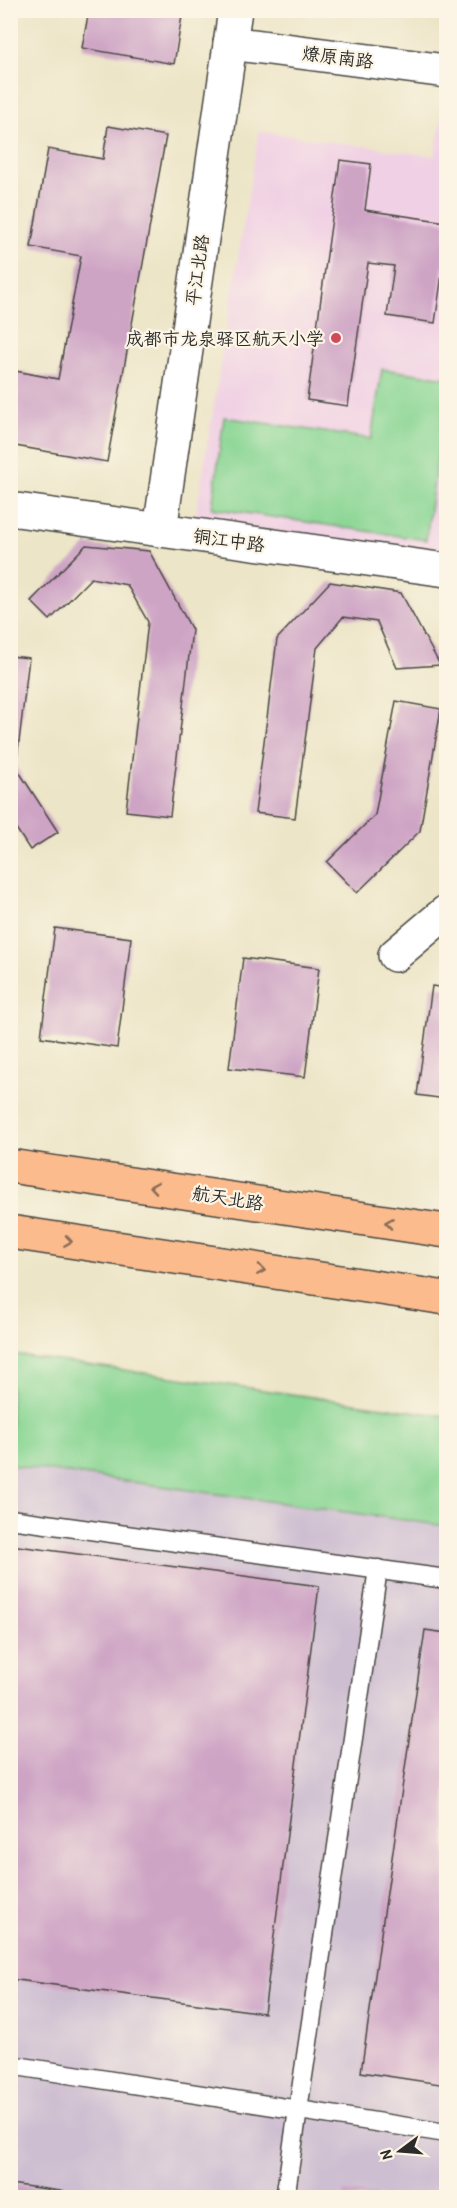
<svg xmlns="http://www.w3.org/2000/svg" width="457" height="2208" font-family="'Patrick Hand','LXGW WenKai TC',sans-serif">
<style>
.built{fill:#f0d0e4}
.industrial{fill:#cebed1}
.green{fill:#8ad694;stroke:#5a8060;stroke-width:1.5}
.building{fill:#cea4c5}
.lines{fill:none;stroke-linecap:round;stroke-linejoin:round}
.service-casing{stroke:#484742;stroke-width:21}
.minor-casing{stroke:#484742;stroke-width:36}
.tertiary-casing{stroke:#484742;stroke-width:36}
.primary-casing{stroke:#484742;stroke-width:36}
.service{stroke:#fff;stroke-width:18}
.minor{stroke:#fff;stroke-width:33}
.tertiary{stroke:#fff;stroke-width:33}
.primary{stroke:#fbbb8d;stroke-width:33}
.oneway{stroke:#896c57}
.poi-dot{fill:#d1495b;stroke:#fcf5e5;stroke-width:2}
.labels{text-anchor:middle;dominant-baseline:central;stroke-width:4.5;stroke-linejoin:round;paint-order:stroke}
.street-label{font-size:18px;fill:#2b2b2b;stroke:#fcf5e5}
.poi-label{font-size:18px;fill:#2b2b2b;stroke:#fcf5e5;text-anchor:end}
</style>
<rect width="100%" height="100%" fill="#fcf5e5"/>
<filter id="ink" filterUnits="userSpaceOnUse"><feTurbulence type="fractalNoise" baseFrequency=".0167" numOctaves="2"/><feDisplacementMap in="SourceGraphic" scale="12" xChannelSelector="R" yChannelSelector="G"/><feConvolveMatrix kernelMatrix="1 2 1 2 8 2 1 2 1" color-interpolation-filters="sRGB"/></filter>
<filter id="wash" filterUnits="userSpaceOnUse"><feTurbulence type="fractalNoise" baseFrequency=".008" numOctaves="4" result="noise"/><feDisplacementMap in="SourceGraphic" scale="24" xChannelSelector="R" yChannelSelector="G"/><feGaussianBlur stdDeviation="1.35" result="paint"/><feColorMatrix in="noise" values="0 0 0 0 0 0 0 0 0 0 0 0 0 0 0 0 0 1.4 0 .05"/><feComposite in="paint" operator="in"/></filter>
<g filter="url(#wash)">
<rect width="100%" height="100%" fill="#ece5c7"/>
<polygon class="built" points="446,99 446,561 195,519 259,131 434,156"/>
<polygon class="industrial" points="11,1465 446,1526 446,2197 11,2198"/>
<g class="green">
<polygon points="382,369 446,378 446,392 426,540 212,508 224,417 371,439"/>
<polygon points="11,1354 446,1416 446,1526 11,1465"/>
</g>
<g id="blocks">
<g class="building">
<polygon points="89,10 183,10 174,64 82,48"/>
<polygon points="108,126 166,136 107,462 10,445 10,370 58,379 81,256 31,247 48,149 103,159"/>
<polygon points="340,160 371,164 365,210 446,222 446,267 443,267 435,323 387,316 394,266 368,263 348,406 307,400"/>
<polygon points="86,545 149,551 192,630 170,816 126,811 148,622 127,585 91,578 50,620 31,601"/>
<polygon points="330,582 401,593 440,665 397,668 377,622 343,617 317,648 295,818 255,813 277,639"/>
<polygon points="10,656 29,658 16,767 58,832 30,850 10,819"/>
<polygon points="396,701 441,709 420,831 357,893 327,862 375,815"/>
<polygon points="55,928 131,938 117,1048 41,1037"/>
<polygon points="243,958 319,968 305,1077 229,1068"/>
<polygon points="432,986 446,988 446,1099 417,1095"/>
<polygon points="10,1545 319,1586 264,2013 10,1979"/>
<polygon points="425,1630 446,1633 446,2085 361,2072"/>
<polygon points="10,2184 96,2196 96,2198 10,2198"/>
<polygon points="344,2192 377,2196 376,2198 344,2198"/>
</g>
</g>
</g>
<g filter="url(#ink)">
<use href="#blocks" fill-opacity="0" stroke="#484742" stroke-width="1.5"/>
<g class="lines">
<g class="service-casing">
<g id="service">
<polyline points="10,1519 446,1579"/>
<polyline points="10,2065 446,2133"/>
<polyline points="285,2198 378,1569"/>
</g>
</g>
<g class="minor-casing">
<g id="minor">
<polyline points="230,43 446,71"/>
<polyline points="160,530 235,10"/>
</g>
</g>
<g class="tertiary-casing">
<g id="tertiary">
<polyline points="10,509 446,570"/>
<polyline points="395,955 446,912"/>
</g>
</g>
<g class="primary-casing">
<g id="primary">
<polyline points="10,1166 446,1231"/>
<polyline points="10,1232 446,1298"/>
</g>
</g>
<use href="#service" class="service"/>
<use href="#minor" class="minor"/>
<use href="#tertiary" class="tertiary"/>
<use href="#primary" class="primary"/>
</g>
<defs><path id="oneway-chevron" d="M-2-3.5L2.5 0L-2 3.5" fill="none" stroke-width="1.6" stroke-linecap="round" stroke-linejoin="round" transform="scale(1.5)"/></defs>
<g class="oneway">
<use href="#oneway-chevron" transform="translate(154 1187) rotate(-171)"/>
<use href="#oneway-chevron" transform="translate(389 1223) rotate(-171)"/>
<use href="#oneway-chevron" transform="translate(68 1241) rotate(9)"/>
<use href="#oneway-chevron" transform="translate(261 1270) rotate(9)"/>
</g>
</g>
<circle class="poi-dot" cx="336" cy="338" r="6"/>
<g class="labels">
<g class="street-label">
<text transform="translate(338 57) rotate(7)">燎原南路</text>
<text transform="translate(197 270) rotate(-82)">平江北路</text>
<text transform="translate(229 540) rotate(8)">铜江中路</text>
<text transform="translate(228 1198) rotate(9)">航天北路</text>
</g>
<g class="poi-label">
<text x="324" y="338">成都市龙泉驿区航天小学</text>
</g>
</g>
<rect width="457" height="2208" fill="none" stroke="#fcf5e5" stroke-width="36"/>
<g transform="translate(400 2151) rotate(254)" stroke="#fcf5e5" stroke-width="4.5" paint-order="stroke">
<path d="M0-4.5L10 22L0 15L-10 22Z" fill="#2b2b2b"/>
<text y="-9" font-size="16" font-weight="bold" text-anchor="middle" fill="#2b2b2b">N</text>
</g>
</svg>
